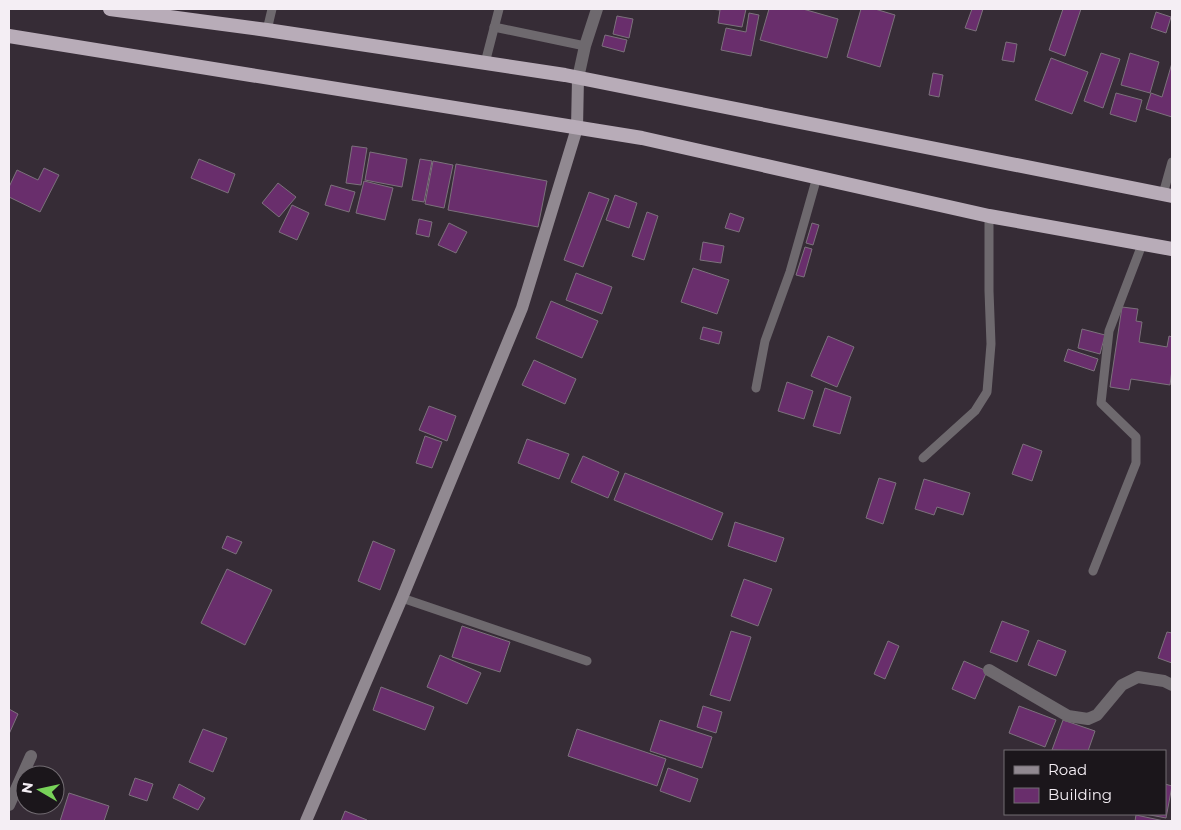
<svg xmlns="http://www.w3.org/2000/svg" width="1181" height="830" font-family="Montserrat,sans-serif">
<style>
.building{fill:#692e6c;stroke:#7c717c}
.lines{fill:none;stroke-linecap:round;stroke-linejoin:round}
.service{stroke:#6e696e;stroke-width:9}
.minor{stroke:#6e696e;stroke-width:12}
.secondary{stroke:#918991;stroke-width:12}
.trunk{stroke:#b8acb8;stroke-width:14}
</style>
<rect width="100%" height="100%" fill="#362c36"/>
<g class="building">
<polygon points="710,9 746,9 742,27 718,23 720,10"/>
<polygon points="769,9 803,9 838,19 827,58 760,40"/>
<polygon points="861,9 875,9 895,15 880,67 847,57"/>
<polygon points="972,9 983,9 976,31 965,28"/>
<polygon points="1063,9 1081,9 1065,56 1049,50"/>
<polygon points="1156,12 1171,17 1166,33 1151,28"/>
<polygon points="749,13 759,15 751,56 721,50 726,28 746,32"/>
<polygon points="617,16 633,19 629,38 613,34"/>
<polygon points="605,35 627,40 624,52 602,46"/>
<polygon points="1006,42 1017,44 1014,62 1002,60"/>
<polygon points="1101,53 1120,59 1103,108 1084,101"/>
<polygon points="1130,53 1159,62 1150,93 1121,85"/>
<polygon points="1051,58 1088,72 1072,114 1035,100"/>
<polygon points="1172,63 1172,117 1146,109 1151,93 1162,97"/>
<polygon points="933,73 943,75 939,97 929,95"/>
<polygon points="1116,93 1142,100 1136,122 1110,114"/>
<polygon points="352,146 367,148 361,185 346,183"/>
<polygon points="370,152 407,159 402,187 365,180"/>
<polygon points="199,159 235,174 228,193 191,178"/>
<polygon points="420,159 432,161 424,202 412,200"/>
<polygon points="433,161 453,165 444,208 425,204"/>
<polygon points="456,164 547,181 538,227 448,210"/>
<polygon points="44,168 59,175 40,212 9,197 9,187 17,170 38,180"/>
<polygon points="364,181 393,188 385,220 356,213"/>
<polygon points="278,183 296,197 279,217 262,203"/>
<polygon points="331,185 355,192 349,212 325,205"/>
<polygon points="589,192 609,199 583,267 564,260"/>
<polygon points="615,195 637,203 629,228 606,220"/>
<polygon points="292,205 309,213 297,240 279,232"/>
<polygon points="647,212 658,216 644,260 632,256"/>
<polygon points="730,213 744,218 739,232 725,228"/>
<polygon points="419,219 432,222 429,237 416,234"/>
<polygon points="449,223 467,232 456,253 438,245"/>
<polygon points="812,223 819,225 813,245 806,243"/>
<polygon points="703,242 724,246 721,263 700,260"/>
<polygon points="805,247 812,249 804,277 796,275"/>
<polygon points="693,268 729,280 717,314 681,302"/>
<polygon points="576,273 612,287 602,314 566,300"/>
<polygon points="551,301 598,321 582,358 536,338"/>
<polygon points="1122,307 1138,309 1136,321 1142,322 1139,342 1167,347 1169,336 1172,337 1172,370 1170,385 1131,379 1129,390 1110,387"/>
<polygon points="703,327 722,332 719,344 700,339"/>
<polygon points="1082,329 1105,335 1100,354 1078,348"/>
<polygon points="828,336 854,347 837,387 811,376"/>
<polygon points="1068,349 1098,359 1094,371 1064,361"/>
<polygon points="534,360 576,379 565,404 522,385"/>
<polygon points="787,382 813,391 804,419 778,411"/>
<polygon points="825,388 851,397 840,434 813,426"/>
<polygon points="429,406 456,416 447,441 419,430"/>
<polygon points="425,436 442,442 432,468 416,463"/>
<polygon points="527,439 569,454 559,479 518,463"/>
<polygon points="1023,444 1042,451 1032,481 1012,474"/>
<polygon points="583,456 619,472 608,498 571,482"/>
<polygon points="625,473 723,513 712,540 614,500"/>
<polygon points="879,478 896,483 883,524 866,518"/>
<polygon points="924,479 970,493 963,515 937,507 934,515 915,509"/>
<polygon points="735,522 784,538 776,562 728,546"/>
<polygon points="227,536 242,542 236,554 222,548"/>
<polygon points="373,541 395,550 380,590 358,581"/>
<polygon points="227,569 272,590 245,645 201,623"/>
<polygon points="744,579 772,589 758,626 731,616"/>
<polygon points="1002,621 1029,631 1017,662 990,652"/>
<polygon points="462,626 510,642 500,672 452,657"/>
<polygon points="731,631 751,637 730,701 710,695"/>
<polygon points="1167,632 1172,633 1172,663 1158,658"/>
<polygon points="1038,640 1066,651 1056,676 1028,665"/>
<polygon points="888,641 899,646 885,679 874,674"/>
<polygon points="440,655 481,673 467,704 427,687"/>
<polygon points="964,661 987,671 975,699 952,689"/>
<polygon points="381,687 434,707 425,730 373,710"/>
<polygon points="703,706 722,712 716,733 697,727"/>
<polygon points="1019,706 1056,720 1045,747 1009,733"/>
<polygon points="9,709 18,714 9,734"/>
<polygon points="660,720 712,737 702,768 650,751"/>
<polygon points="1063,720 1095,731 1088,751 1052,750"/>
<polygon points="203,729 227,738 213,772 189,762"/>
<polygon points="577,729 666,759 657,786 568,756"/>
<polygon points="668,768 698,779 690,802 660,791"/>
<polygon points="135,778 153,784 147,801 129,795"/>
<polygon points="179,784 205,798 198,810 173,798"/>
<polygon points="1165,784 1172,786 1166,818 1145,814 1165,814"/>
<polygon points="69,793 109,806 104,821 60,821"/>
<polygon points="345,811 367,820 366,821 341,821"/>
<polygon points="1136,815 1164,821 1135,821"/>
</g>
<g class="lines">
<g class="service">
<polyline points="494,27 585,46"/>
<polyline points="267,30 272,9"/>
<polyline points="485,63 499,9"/>
<polyline points="1163,194 1172,162"/>
<polyline points="756,388 765,341 790,272 817,177"/>
<polyline points="923,458 975,411 987,392 991,344 989,291 989,216"/>
<polyline points="1093,571 1136,463 1136,437 1101,403 1109,331 1143,242"/>
<polyline points="402,598 587,661"/>
</g>
<g class="minor">
<polyline points="578,78 585,46 597,9"/>
<polyline points="989,670 1068,716 1088,719 1097,715 1122,685 1138,677 1164,681 1172,685"/>
<polyline points="9,805 31,756"/>
</g>
<polyline class="secondary" points="306,821 402,598 522,308 577,128 578,78"/>
<g class="trunk">
<polyline points="110,9 267,30 565,75 1172,196"/>
<polyline points="9,36 642,138 989,216 1172,249"/>
</g>
</g>
<rect width="1181" height="830" fill="none" stroke="#f4eef4" stroke-width="20"/>
<rect x="1004" y="750" width="162" height="65" fill="#1b161b" stroke="#726c72"/>
<rect x="1014" y="766" width="25" height="8" fill="#918991" stroke="#726c72"/>
<text x="1048" y="775" font-size="15" fill="#f4eef4">Road</text>
<rect x="1014" y="788" width="25" height="15" fill="#692e6c" stroke="#726c72"/>
<text x="1048" y="800" font-size="15" fill="#f4eef4">Building</text>
<g transform="translate(40 790) rotate(279)"><circle r="24" fill="#1b161b" stroke="#726c72"/>
<path d="M0-4L9 19L0 12L-9 19Z" fill="#78d259"/>
<text y="-8" font-size="14" font-weight="bold" text-anchor="middle" fill="#f4eef4">N</text>
</g>
</svg>
